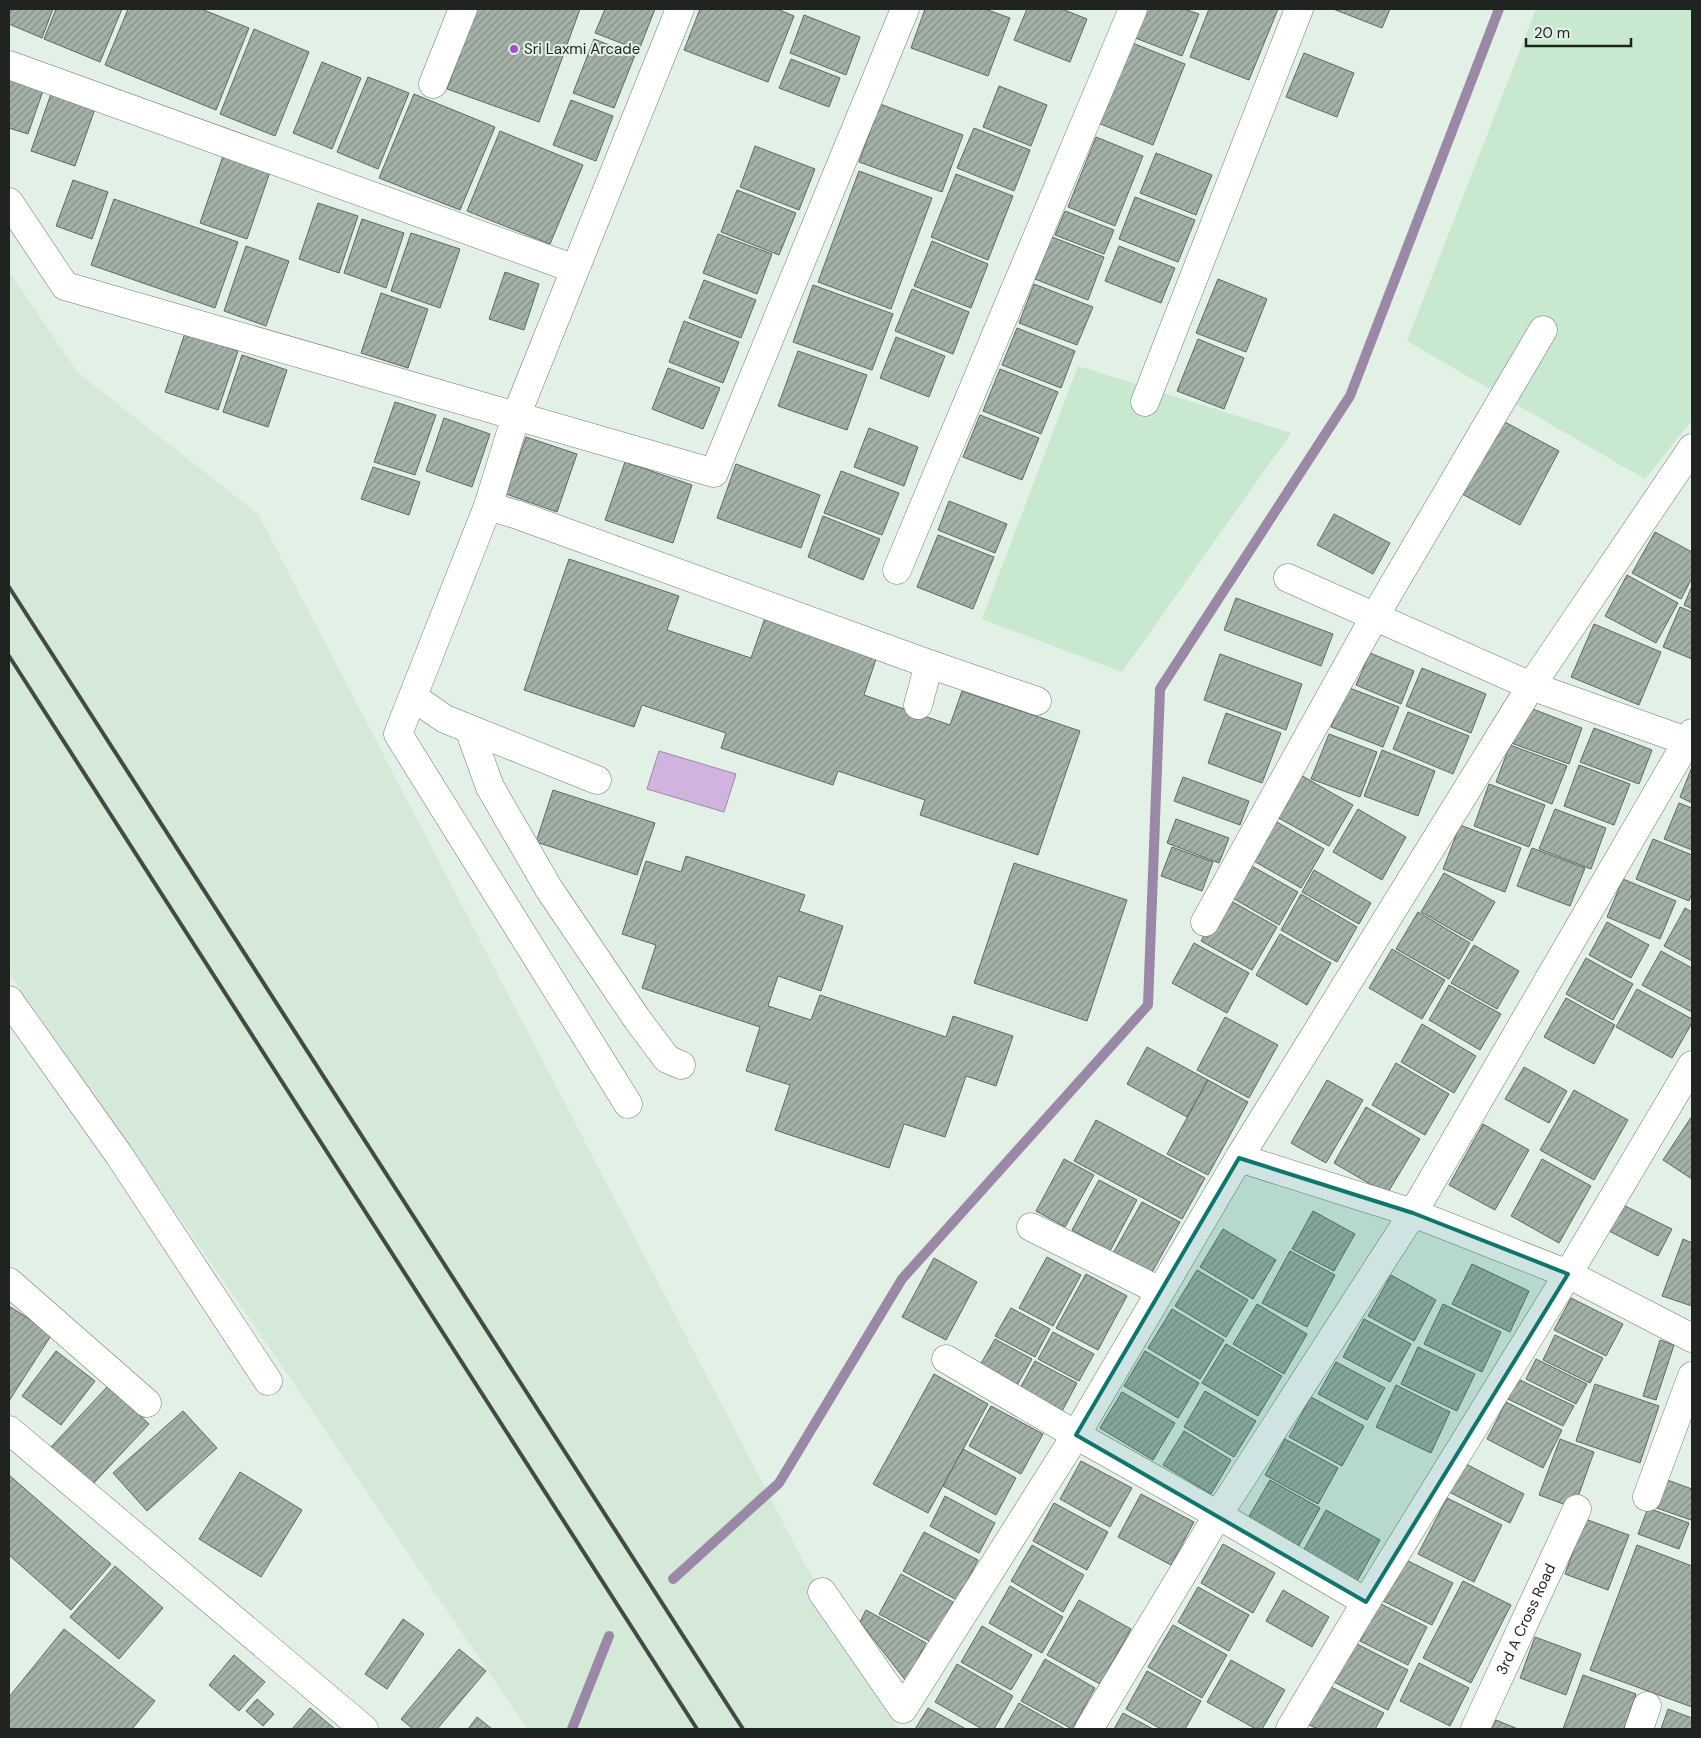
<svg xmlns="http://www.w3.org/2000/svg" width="1701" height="1738" font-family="'DM Sans',sans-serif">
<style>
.built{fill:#d4e9d8}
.grass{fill:#c8e8cf}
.water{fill:#d0b3df;stroke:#9b88a6}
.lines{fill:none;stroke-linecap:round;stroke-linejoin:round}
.stream{stroke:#9b88a6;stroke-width:10}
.building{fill:url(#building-hatch);stroke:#5e6a60}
.minor-casing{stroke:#6f7b71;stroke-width:29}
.minor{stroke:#fff;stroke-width:28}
.rail{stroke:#434a45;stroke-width:4}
.marked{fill:#0f766e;fill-opacity:0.2;stroke:#0f766e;stroke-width:4;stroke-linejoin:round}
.poi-dot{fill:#a052c4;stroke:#e2f0e5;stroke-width:2}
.labels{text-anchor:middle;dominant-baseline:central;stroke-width:4;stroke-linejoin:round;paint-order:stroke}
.poi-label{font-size:15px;fill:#1f2420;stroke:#e2f0e5;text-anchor:start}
.street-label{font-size:15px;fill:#1f2420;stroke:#e2f0e5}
</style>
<defs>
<pattern id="building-hatch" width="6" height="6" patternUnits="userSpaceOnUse" patternTransform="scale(1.25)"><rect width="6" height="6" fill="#a3b1a6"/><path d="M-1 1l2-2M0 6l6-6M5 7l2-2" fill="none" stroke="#849087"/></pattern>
</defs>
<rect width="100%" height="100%" fill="#e2f0e5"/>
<polygon class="built" points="9,271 78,373 258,514 801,1557 898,1729 527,1729 246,1313 9,973"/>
<g class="grass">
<polygon points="1536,9 1692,9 1692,420 1645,479 1407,341"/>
<polygon points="1078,366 1291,433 1122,672 982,619"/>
</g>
<polygon class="water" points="659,751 736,774 724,812 647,789"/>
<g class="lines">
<g class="stream">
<polyline points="673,1579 779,1483 902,1279 1148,1005 1160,689 1350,396 1499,9"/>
<polyline points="572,1729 609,1636"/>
</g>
</g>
<g class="building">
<polygon points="9,9 53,9 42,38 9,24"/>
<polygon points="56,9 122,9 100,62 44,39"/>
<polygon points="128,9 201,9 249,28 216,110 105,65"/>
<polygon points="476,9 580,9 539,122 447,89"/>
<polygon points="605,9 655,9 639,50 595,33"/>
<polygon points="700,9 777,9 794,16 768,82 684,50"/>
<polygon points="925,9 985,9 1010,18 988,76 911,48"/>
<polygon points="1027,9 1062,9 1087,19 1070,62 1014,40"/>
<polygon points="1140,9 1184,9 1199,14 1182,56 1130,36"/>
<polygon points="1209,9 1278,9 1249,80 1190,57"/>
<polygon points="1333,9 1390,9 1382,28"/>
<polygon points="804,15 860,37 846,75 790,53"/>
<polygon points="254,29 309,52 275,136 220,114"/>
<polygon points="594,39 635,55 614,108 573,93"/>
<polygon points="1125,40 1185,64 1153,145 1093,121"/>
<polygon points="1304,53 1354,73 1337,117 1286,97"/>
<polygon points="791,59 840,78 829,107 779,88"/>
<polygon points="322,62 361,78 332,149 293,133"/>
<polygon points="9,72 45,85 28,134 9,128"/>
<polygon points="368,77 409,93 378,169 337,152"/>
<polygon points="999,86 1047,105 1031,146 983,127"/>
<polygon points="52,91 96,106 75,166 31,151"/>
<polygon points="414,94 495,127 460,210 379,178"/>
<polygon points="571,100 613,116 596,161 553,145"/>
<polygon points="880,104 963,135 942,192 859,162"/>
<polygon points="974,128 1030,150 1014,191 957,168"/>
<polygon points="500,131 583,165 550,244 467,211"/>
<polygon points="1096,137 1143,156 1115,226 1068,207"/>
<polygon points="755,146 815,169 799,210 740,187"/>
<polygon points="1156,153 1212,175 1196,215 1140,193"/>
<polygon points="223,156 270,172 247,239 200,223"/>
<polygon points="859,171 932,198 891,309 818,282"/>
<polygon points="956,174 1013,196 988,260 931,237"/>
<polygon points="73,180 108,192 92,239 56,226"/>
<polygon points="737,190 796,213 779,255 721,232"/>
<polygon points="1135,197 1195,220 1178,262 1119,239"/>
<polygon points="114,199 238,242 215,308 91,265"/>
<polygon points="318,203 358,216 339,273 299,259"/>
<polygon points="1065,211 1114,230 1104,254 1055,235"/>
<polygon points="362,219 404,233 386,288 344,273"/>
<polygon points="411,233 460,249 440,308 391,291"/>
<polygon points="718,234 772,254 757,294 703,273"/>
<polygon points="1052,237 1104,257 1088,300 1035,279"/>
<polygon points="932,241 988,264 971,308 914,286"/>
<polygon points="246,246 289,261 266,326 224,311"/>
<polygon points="1119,246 1175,268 1161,303 1105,281"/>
<polygon points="505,272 539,284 524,330 489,319"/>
<polygon points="1218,279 1267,299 1246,352 1196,333"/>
<polygon points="704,280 756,300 741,338 689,318"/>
<polygon points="1034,284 1093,307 1077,345 1019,323"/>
<polygon points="813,285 893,314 872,370 793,342"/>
<polygon points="912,289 969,312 953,354 895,331"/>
<polygon points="381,293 428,309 408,368 361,353"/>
<polygon points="684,321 739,342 723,383 669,362"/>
<polygon points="1017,328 1075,351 1061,388 1002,365"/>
<polygon points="185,333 238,351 218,410 165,392"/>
<polygon points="896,337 945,356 929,397 880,378"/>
<polygon points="1198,339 1244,358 1224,409 1177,391"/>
<polygon points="798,351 867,375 847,430 778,406"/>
<polygon points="242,355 287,370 268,427 223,412"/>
<polygon points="668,368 720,388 703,429 652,409"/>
<polygon points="1000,369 1058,392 1041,434 983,411"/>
<polygon points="395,402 436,415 415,475 374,462"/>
<polygon points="980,415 1039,438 1022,480 963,457"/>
<polygon points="444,418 490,434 472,487 426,471"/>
<polygon points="1501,420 1559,451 1520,525 1462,494"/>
<polygon points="869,428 918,447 904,486 854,467"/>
<polygon points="526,437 577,454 557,512 506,494"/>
<polygon points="625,462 692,485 673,543 605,520"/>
<polygon points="736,464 820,495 801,548 717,518"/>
<polygon points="373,467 420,482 409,515 361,499"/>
<polygon points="841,471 899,493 882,535 824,513"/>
<polygon points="949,501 1007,524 995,553 938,530"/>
<polygon points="1334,514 1390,543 1373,574 1317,545"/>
<polygon points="823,516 880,539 863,580 808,557"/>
<polygon points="1655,532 1692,552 1692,578 1681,599 1632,573"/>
<polygon points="938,535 994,557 973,609 917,587"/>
<polygon points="569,559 679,596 667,630 751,658 766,615 878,653 864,695 950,725 962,691 1080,731 1038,855 920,815 925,800 838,771 833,785 721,748 726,733 642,705 634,727 524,690"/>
<polygon points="1627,575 1678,603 1656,643 1605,616"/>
<polygon points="1692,586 1692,609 1684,605"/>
<polygon points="1236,598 1333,634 1321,666 1224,630"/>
<polygon points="1680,607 1692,612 1692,659 1663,647"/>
<polygon points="1594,624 1661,652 1639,705 1571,677"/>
<polygon points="1370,653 1414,671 1401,704 1356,685"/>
<polygon points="1220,654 1302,684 1286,730 1204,700"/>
<polygon points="1422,668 1486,694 1471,733 1406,706"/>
<polygon points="1347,687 1399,707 1383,747 1331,727"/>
<polygon points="1525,706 1582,728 1569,764 1511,743"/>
<polygon points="1408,712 1469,736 1453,774 1393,749"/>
<polygon points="1226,713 1281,733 1262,783 1208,763"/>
<polygon points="1594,728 1652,750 1639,784 1580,762"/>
<polygon points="1329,734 1377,752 1360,797 1311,779"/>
<polygon points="1510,745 1567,766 1552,804 1496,782"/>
<polygon points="1382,750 1435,771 1418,816 1364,796"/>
<polygon points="1579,765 1630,784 1614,825 1564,806"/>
<polygon points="1692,767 1692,803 1680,797"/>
<polygon points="1299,774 1353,805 1329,846 1275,816"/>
<polygon points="1183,777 1249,801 1240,825 1174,801"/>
<polygon points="1489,784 1545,805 1529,847 1474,826"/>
<polygon points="553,790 655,823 637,875 536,842"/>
<polygon points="1679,803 1692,808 1692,850 1664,839"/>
<polygon points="1358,809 1406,837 1382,880 1333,852"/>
<polygon points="1555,809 1606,828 1591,869 1539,849"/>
<polygon points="1176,819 1229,838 1219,863 1167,843"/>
<polygon points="1275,821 1324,849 1301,888 1252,860"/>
<polygon points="1460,825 1521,848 1505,892 1443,869"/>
<polygon points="1653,839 1692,855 1692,893 1689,901 1636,879"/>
<polygon points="1172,847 1213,862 1202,891 1161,876"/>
<polygon points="1532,848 1585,868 1570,906 1517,886"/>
<polygon points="686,856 805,895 799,911 843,926 821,991 778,976 768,1006 811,1020 820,995 946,1037 953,1016 1013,1036 996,1086 966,1076 945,1137 904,1124 889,1168 775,1130 790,1085 746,1071 760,1027 642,988 656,945 622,934 646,861 681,872"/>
<polygon points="1014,863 1127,900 1087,1021 974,983"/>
<polygon points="1250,865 1298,892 1279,925 1231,897"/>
<polygon points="1314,870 1371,903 1359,924 1302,892"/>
<polygon points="1444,873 1495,902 1472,941 1421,912"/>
<polygon points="1623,879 1676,901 1660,939 1607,917"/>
<polygon points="1301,894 1357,927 1337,962 1281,930"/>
<polygon points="1226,898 1277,927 1252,970 1201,941"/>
<polygon points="1685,908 1692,912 1692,961 1664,946"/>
<polygon points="1418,912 1470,943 1449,979 1396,949"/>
<polygon points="1607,922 1649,945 1631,978 1589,955"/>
<polygon points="1280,934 1331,963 1307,1005 1256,975"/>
<polygon points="1194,943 1249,973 1227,1013 1172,983"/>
<polygon points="1474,945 1519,971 1497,1009 1451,983"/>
<polygon points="1392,949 1445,980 1422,1019 1369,988"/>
<polygon points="1661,951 1692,968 1692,1012 1642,985"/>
<polygon points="1586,958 1633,984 1613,1020 1566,994"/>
<polygon points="1449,985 1501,1014 1480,1050 1429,1020"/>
<polygon points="1637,989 1692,1019 1692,1023 1672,1058 1616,1027"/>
<polygon points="1566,998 1615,1025 1594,1064 1544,1037"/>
<polygon points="1225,1017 1278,1045 1249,1098 1197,1070"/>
<polygon points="1422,1024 1476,1056 1454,1093 1401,1062"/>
<polygon points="1147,1047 1208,1080 1187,1117 1127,1084"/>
<polygon points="1396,1063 1449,1094 1425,1135 1372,1105"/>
<polygon points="1524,1067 1567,1091 1549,1123 1505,1099"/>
<polygon points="1208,1080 1248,1102 1208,1175 1167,1154"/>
<polygon points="1327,1080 1363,1100 1326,1163 1291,1143"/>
<polygon points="1574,1090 1628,1120 1594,1180 1540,1150"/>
<polygon points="1366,1107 1420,1139 1387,1194 1334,1163"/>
<polygon points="1692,1116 1692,1179 1663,1160"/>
<polygon points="1096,1120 1205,1178 1182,1219 1074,1161"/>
<polygon points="1483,1124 1529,1150 1495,1210 1449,1185"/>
<polygon points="1064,1159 1094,1175 1065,1227 1036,1211"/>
<polygon points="1542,1159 1591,1186 1559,1243 1511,1216"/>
<polygon points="1099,1180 1137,1200 1110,1251 1072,1230"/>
<polygon points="1142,1202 1180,1222 1150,1276 1112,1255"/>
<polygon points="1623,1205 1672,1229 1658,1256 1609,1231"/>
<polygon points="1313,1211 1355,1234 1334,1271 1292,1249"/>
<polygon points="1223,1229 1276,1260 1253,1299 1200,1267"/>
<polygon points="1683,1239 1692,1243 1692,1306 1662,1296"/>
<polygon points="1290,1251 1335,1275 1307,1327 1262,1303"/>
<polygon points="1047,1257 1081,1275 1053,1326 1019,1308"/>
<polygon points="934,1258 977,1282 946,1340 902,1317"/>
<polygon points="1472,1264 1529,1291 1510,1332 1452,1304"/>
<polygon points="1197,1270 1248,1300 1226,1337 1175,1306"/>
<polygon points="1086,1274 1127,1296 1098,1350 1056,1328"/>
<polygon points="1391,1275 1436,1300 1414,1341 1368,1316"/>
<polygon points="1571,1298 1623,1324 1606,1356 1554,1330"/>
<polygon points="1257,1304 1307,1334 1284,1374 1233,1344"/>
<polygon points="1443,1304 1501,1332 1482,1372 1424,1344"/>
<polygon points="9,1306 52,1334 9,1401"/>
<polygon points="1011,1308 1050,1329 1035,1357 995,1336"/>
<polygon points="1172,1309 1224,1340 1200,1379 1148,1348"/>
<polygon points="1364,1319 1411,1344 1390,1382 1343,1357"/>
<polygon points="1053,1332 1094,1354 1079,1381 1038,1359"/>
<polygon points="1555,1335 1603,1358 1590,1383 1543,1360"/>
<polygon points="995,1339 1032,1359 1016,1387 979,1367"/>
<polygon points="1660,1340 1674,1345 1656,1400 1643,1396"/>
<polygon points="1226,1344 1282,1376 1258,1416 1202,1383"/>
<polygon points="1418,1347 1475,1374 1457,1411 1401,1384"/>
<polygon points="56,1351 95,1381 61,1425 22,1396"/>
<polygon points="1145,1351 1199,1383 1178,1418 1124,1386"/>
<polygon points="1536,1359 1587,1384 1576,1404 1526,1379"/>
<polygon points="1035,1361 1077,1383 1061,1413 1019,1390"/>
<polygon points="1336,1362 1385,1388 1367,1420 1318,1394"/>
<polygon points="934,1374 988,1404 928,1513 873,1484"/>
<polygon points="1518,1379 1574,1406 1563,1426 1508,1399"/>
<polygon points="1595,1384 1659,1406 1640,1463 1576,1441"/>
<polygon points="1396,1385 1450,1412 1431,1453 1376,1427"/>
<polygon points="108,1386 149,1424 92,1485 51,1447"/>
<polygon points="1205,1391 1256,1421 1234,1457 1184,1427"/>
<polygon points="1122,1392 1175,1423 1153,1460 1100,1428"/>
<polygon points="1311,1397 1364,1426 1342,1466 1289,1437"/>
<polygon points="1506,1402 1562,1430 1543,1468 1487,1439"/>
<polygon points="991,1406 1043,1434 1021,1474 969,1446"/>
<polygon points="183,1411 217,1448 147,1511 113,1473"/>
<polygon points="1184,1431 1231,1460 1211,1494 1163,1465"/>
<polygon points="1285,1439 1338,1468 1318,1504 1265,1475"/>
<polygon points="1560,1439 1594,1452 1574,1508 1539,1495"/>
<polygon points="963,1449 1016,1478 996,1515 943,1486"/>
<polygon points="1081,1461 1132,1488 1110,1527 1060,1499"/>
<polygon points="1464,1463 1524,1494 1510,1523 1449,1492"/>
<polygon points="240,1472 302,1510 261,1577 199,1539"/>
<polygon points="9,1475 111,1564 71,1610 9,1555"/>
<polygon points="1659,1477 1692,1489 1692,1516 1691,1520 1648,1505"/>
<polygon points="1270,1480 1320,1508 1298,1547 1248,1518"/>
<polygon points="1141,1494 1194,1522 1171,1565 1118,1537"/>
<polygon points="945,1496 995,1523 979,1553 930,1526"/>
<polygon points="1447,1498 1502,1525 1474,1582 1418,1554"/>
<polygon points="1054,1503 1108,1532 1087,1570 1033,1541"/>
<polygon points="1648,1508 1689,1523 1679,1549 1638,1534"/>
<polygon points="1326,1510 1380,1540 1356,1583 1302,1553"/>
<polygon points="1585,1519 1629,1535 1608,1590 1565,1574"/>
<polygon points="924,1532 978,1560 957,1600 903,1571"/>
<polygon points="1223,1544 1275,1573 1253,1613 1201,1583"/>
<polygon points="1032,1545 1084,1575 1063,1612 1011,1581"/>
<polygon points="1637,1545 1692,1566 1692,1707 1590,1670"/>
<polygon points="1402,1558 1453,1583 1432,1625 1381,1600"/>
<polygon points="115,1566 163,1608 119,1659 70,1617"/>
<polygon points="901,1574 953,1602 931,1642 879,1614"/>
<polygon points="1463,1581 1511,1605 1471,1683 1423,1658"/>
<polygon points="1010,1586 1063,1617 1042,1653 989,1623"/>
<polygon points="1198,1587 1249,1615 1229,1651 1178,1622"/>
<polygon points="1283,1590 1329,1617 1312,1647 1266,1621"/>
<polygon points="1079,1600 1131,1629 1100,1684 1047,1655"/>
<polygon points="1379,1603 1427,1627 1408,1665 1360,1641"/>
<polygon points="866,1610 926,1643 906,1681 860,1622"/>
<polygon points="403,1619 424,1634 387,1689 365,1674"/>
<polygon points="1173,1625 1227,1655 1202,1698 1148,1667"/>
<polygon points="982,1626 1032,1655 1011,1690 961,1662"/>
<polygon points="64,1629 155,1701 132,1729 9,1729 9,1697"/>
<polygon points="1535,1637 1581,1654 1566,1695 1520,1678"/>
<polygon points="1355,1643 1408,1670 1388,1710 1334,1682"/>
<polygon points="459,1649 486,1671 437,1729 413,1729 401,1719"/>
<polygon points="234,1655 265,1682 239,1711 209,1685"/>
<polygon points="1045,1659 1095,1688 1072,1729 1021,1701"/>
<polygon points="1231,1660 1285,1690 1262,1729 1256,1729 1207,1702"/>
<polygon points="1419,1663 1469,1688 1450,1726 1400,1701"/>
<polygon points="957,1664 1013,1696 994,1729 982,1729 935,1702"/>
<polygon points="1147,1671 1201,1701 1185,1729 1161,1729 1126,1709"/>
<polygon points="1583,1675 1636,1694 1624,1729 1563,1729"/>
<polygon points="1327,1685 1384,1713 1375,1729 1318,1729 1307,1724"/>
<polygon points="257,1699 274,1714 263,1726 246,1711"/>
<polygon points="1019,1703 1065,1729 1004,1729"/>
<polygon points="310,1708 335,1729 292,1729"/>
<polygon points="928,1708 966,1729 915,1729"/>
<polygon points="1668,1709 1692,1718 1692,1729 1661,1729"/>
<polygon points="1123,1713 1153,1729 1114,1729"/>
<polygon points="477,1717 492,1729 468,1729"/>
<polygon points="1496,1720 1518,1729 1492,1729"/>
</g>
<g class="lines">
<g class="minor-casing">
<g id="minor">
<polyline points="9,65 575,269"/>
<polyline points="433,84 463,9"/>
<polyline points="9,202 65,286 714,473 905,9"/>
<polyline points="1145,402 1299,9"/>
<polyline points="488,506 518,515 929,664 1037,701"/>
<polyline points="897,570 1133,9"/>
<polyline points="1288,578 1531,686 1692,743"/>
<polyline points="413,697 445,719 597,780"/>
<polyline points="918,705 929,664"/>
<polyline points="469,729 490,787 549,889 637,1019 667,1059 681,1065"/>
<polyline points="1205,922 1375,616 1543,330"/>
<polyline points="9,1000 119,1155 268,1381"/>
<polyline points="628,1104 398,734 488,506 516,416 680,9"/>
<polyline points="1239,1158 1413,1213 1568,1274 1692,1338"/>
<polyline points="1031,1227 1160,1291"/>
<polyline points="9,1282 147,1403"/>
<polyline points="9,1430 364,1729"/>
<polyline points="1647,1497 1692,1376"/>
<polyline points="822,1592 903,1709 1076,1435 946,1359"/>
<polyline points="1366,1602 1218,1515 1076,1435 1239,1158 1531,686 1692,448"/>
<polyline points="1089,1729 1218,1515 1413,1213 1692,733"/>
<polyline points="1290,1729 1366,1602 1568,1274 1692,1065"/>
<path id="s1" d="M1475 1729 1577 1509"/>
<polyline points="1639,1729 1647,1706"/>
</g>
</g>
<use href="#minor" class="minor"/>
<g class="rail">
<polyline points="9,587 743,1729"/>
<polyline points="9,656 697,1729"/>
</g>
</g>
<path class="marked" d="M1239 1158 1413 1213 1568 1274 1366 1602 1076 1435Z"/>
<circle class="poi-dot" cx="514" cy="49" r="5"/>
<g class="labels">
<g class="poi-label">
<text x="524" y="49">Sri Laxmi Arcade</text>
</g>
<g class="street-label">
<text stroke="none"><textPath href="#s1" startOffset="121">3rd A Cross Road</textPath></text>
</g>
</g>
<rect width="1701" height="1738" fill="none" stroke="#1f2420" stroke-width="20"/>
<path d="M1526 38v8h105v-8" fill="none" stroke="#1f2420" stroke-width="2.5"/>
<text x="1534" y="38" font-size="15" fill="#1f2420" stroke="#e2f0e5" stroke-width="4" paint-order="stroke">20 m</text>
</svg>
